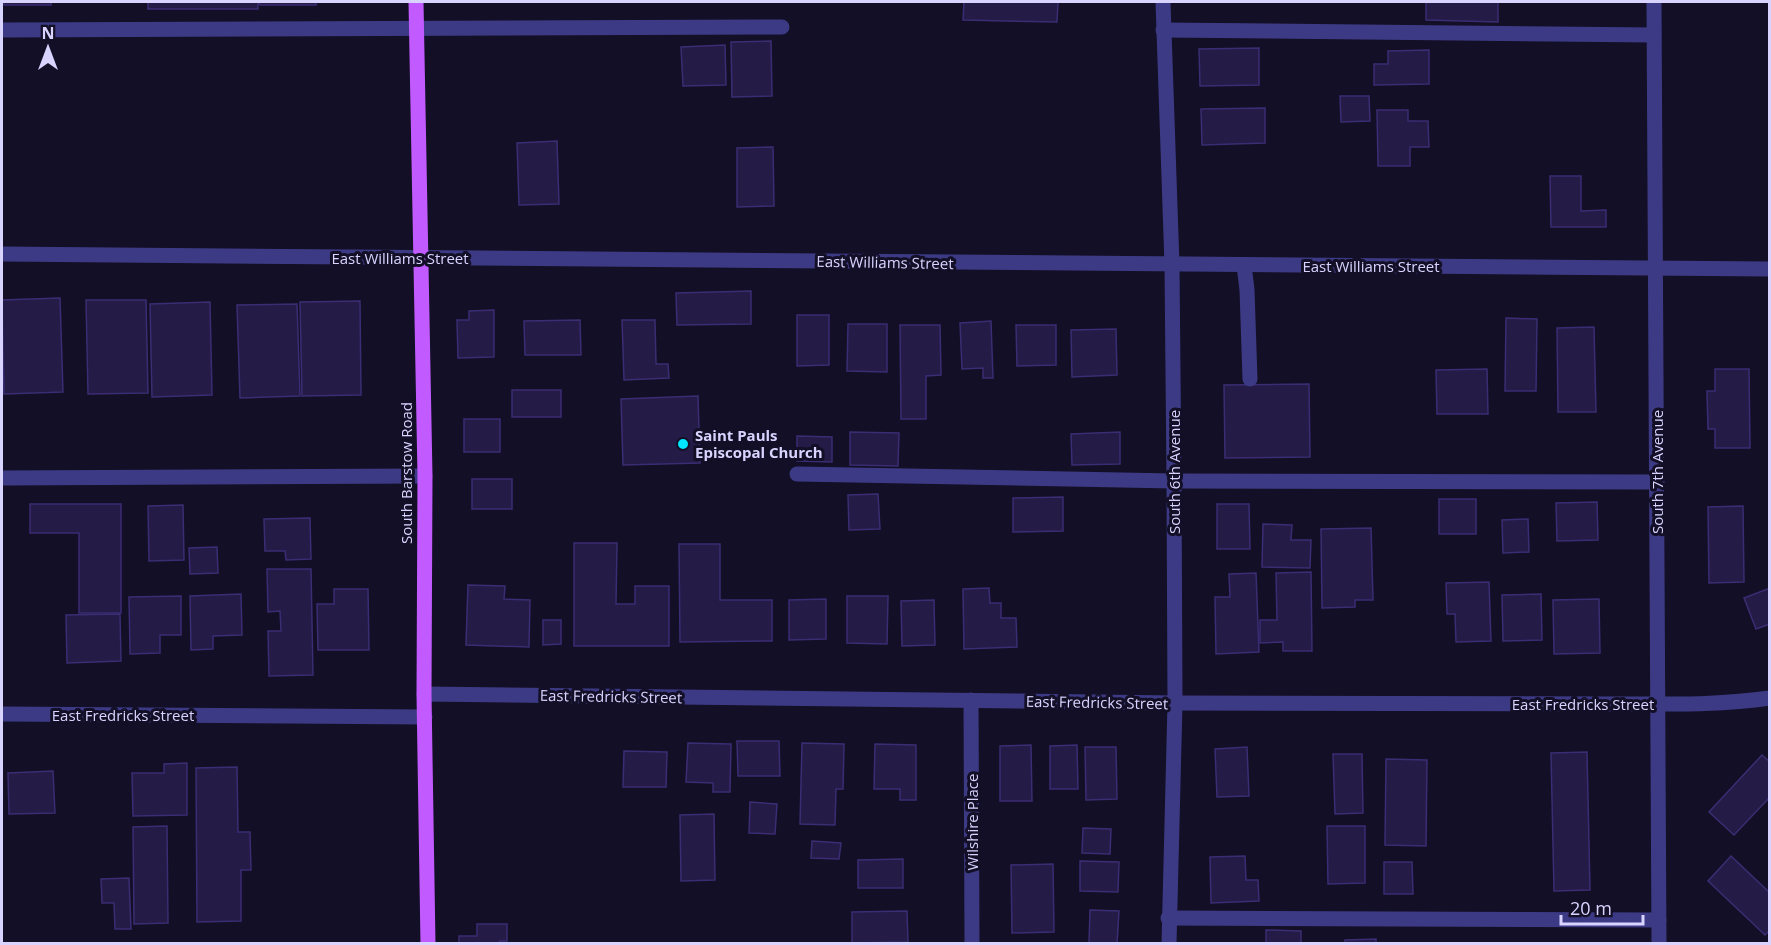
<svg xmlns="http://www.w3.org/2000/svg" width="1771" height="945" font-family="'Open Sans',sans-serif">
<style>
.building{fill:#241b47;stroke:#3b2d73;stroke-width:1.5}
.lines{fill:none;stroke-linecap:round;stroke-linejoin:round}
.minor{stroke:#3d3a85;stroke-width:15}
.major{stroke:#c25bff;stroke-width:15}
.poi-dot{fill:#00e5ff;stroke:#130f26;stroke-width:2}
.labels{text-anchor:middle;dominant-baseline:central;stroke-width:6;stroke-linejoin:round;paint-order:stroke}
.street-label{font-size:15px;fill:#d9d4ff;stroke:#130f26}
.poi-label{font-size:15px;font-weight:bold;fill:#d9d4ff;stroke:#130f26;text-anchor:start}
</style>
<rect width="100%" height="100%" fill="#130f26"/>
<g class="building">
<rect x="4" y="2" width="47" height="3"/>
<rect x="148" y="2" width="110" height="7"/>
<polygon points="258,2 316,2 316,5 260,5"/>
<polygon points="964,2 1058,2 1057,22 963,20"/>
<polygon points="1426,2 1498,2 1498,22 1426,20"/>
<polygon points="771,41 772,96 732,97 731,42"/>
<polygon points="725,45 726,85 683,86 681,47"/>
<polygon points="1259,48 1259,85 1200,86 1199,49"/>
<polygon points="1429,50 1429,84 1374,85 1374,64 1388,64 1388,51"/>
<polygon points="1340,96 1369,96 1370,121 1341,122"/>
<polygon points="1265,108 1265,143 1202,145 1201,109"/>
<polygon points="1377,110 1408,110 1408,121 1428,121 1429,147 1410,147 1410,166 1378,166"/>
<polygon points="557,141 559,204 519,205 517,143"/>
<polygon points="773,147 774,206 737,207 737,148"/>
<polygon points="1550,176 1581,176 1581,211 1606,210 1606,227 1551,227"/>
<polygon points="751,291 751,324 677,325 676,293"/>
<polygon points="60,298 63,392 4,394 2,300"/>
<polygon points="86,300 146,300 148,393 88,394"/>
<polygon points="360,301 361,395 302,396 300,302"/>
<polygon points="210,302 212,395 152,397 150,304"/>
<polygon points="297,304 300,396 240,398 237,305"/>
<polygon points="494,310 494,357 458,358 457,320 469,320 469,311"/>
<polygon points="797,315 829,315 829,365 797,366"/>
<polygon points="1506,318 1537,319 1536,391 1505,391"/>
<polygon points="580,320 581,355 525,355 524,321"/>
<polygon points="622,320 655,320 656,364 668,364 669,378 624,380"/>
<polygon points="991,321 993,378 983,378 983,368 962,369 960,323"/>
<polygon points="848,324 887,324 887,372 847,371"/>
<polygon points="900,325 940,325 941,375 926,376 926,419 901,419"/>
<polygon points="1016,325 1056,325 1056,365 1017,366"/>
<polygon points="1594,327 1596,412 1558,412 1557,328"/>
<polygon points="1116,329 1117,375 1072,377 1071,330"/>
<polygon points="1487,369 1488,414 1437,414 1436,370"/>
<polygon points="1715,369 1749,369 1750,448 1715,448 1715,429 1708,429 1707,391 1715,391"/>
<polygon points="1309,384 1310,457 1225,458 1224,385"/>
<rect x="512" y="390" width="49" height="27"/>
<polygon points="698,396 700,463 623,465 621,399"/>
<rect x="464" y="419" width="36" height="33"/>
<polygon points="850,432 899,433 898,466 850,465"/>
<polygon points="1120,432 1120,464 1072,465 1071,434"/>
<polygon points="797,436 832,437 832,462 797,461"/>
<rect x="472" y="479" width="40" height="30"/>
<polygon points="878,494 880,529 849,530 848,495"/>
<polygon points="1063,497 1063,531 1013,532 1013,498"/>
<rect x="1439" y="499" width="37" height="35"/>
<polygon points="1597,502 1598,540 1557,541 1556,503"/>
<polygon points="30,504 121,504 121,613 79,613 79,533 30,533"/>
<polygon points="1217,504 1249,504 1250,549 1217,549"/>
<polygon points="183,505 184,560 149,561 148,506"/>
<polygon points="1743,506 1744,582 1709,583 1708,507"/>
<polygon points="310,518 311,559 286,560 285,551 265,551 264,519"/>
<polygon points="1528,519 1529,552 1503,553 1502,520"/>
<polygon points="1263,524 1292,525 1291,540 1311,540 1310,568 1262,567"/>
<polygon points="1371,528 1373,600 1355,600 1355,607 1322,608 1321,529"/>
<polygon points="574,543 617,543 616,604 635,604 635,586 669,586 669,646 574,646"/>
<polygon points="679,544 720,544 720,600 772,600 772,641 680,642"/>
<polygon points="217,547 218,573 190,574 189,548"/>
<polygon points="267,569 311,569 313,675 269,676 268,631 281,631 280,611 268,612"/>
<polygon points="1311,572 1312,651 1283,651 1283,642 1260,643 1260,620 1277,620 1276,573"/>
<polygon points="1256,573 1259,652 1216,654 1215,597 1230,597 1229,574"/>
<polygon points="1489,582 1491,641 1456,642 1455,614 1447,614 1446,583"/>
<polygon points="468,585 505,586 504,599 530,600 529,647 466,645"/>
<polygon points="989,588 990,603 1001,603 1001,618 1016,618 1017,647 964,649 963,589"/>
<polygon points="1770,588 1770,624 1756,629 1744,598"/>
<polygon points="334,589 368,589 369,650 318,650 317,604 334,604"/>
<polygon points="241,594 242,635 213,636 213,649 191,650 190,596"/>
<polygon points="1541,594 1542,640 1503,641 1502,595"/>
<polygon points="181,596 181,635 160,635 160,653 130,654 129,597"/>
<polygon points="847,596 888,596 887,644 847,643"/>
<polygon points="826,599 826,639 789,640 789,600"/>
<polygon points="1599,599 1600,653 1554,654 1553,600"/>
<polygon points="934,600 935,645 902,646 901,601"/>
<polygon points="120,614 121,661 67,663 66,615"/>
<polygon points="543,620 561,620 561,644 543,645"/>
<polygon points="737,741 779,741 780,776 738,776"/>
<polygon points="688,743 731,744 730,792 713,792 713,783 686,782"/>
<polygon points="802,743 844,744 843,789 836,789 835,825 800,824"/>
<polygon points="875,744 916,745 916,800 900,800 900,789 874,789"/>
<polygon points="1031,745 1032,801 1000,801 1000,746"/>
<polygon points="1077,745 1078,789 1050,789 1050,746"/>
<polygon points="1085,747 1116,747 1117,799 1086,800"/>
<polygon points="1247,747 1249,796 1217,797 1215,749"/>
<polygon points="624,751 667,752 666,787 623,787"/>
<polygon points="1587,752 1590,890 1554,891 1551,753"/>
<polygon points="1333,754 1362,754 1363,813 1335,814"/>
<polygon points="1762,755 1770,762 1770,797 1734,835 1709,812"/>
<polygon points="1386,759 1427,760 1426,846 1385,845"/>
<polygon points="187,763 187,815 133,816 132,773 164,773 164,764"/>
<polygon points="237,767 238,832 250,832 251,870 241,870 241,921 197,922 196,768"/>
<polygon points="53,771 55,813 9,814 8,773"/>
<polygon points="750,802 777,804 775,834 749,833"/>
<polygon points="714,814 715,880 681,881 680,815"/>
<polygon points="167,826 168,923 134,924 133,827"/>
<polygon points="1327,826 1365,826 1365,883 1328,884"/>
<polygon points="1083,828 1111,829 1110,854 1082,853"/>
<polygon points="812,841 841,843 839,859 811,858"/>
<polygon points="1245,856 1246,880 1258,880 1259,901 1211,903 1210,857"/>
<polygon points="1731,856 1770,893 1770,930 1765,935 1708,881"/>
<polygon points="903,859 903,888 858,888 858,860"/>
<polygon points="1080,861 1119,862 1118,892 1080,891"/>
<polygon points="1384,862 1412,862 1413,894 1384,894"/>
<polygon points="1053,864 1054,932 1012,933 1011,865"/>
<polygon points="129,878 131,929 115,929 114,903 102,903 101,879"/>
<polygon points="1090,910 1119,911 1117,944 1089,943"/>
<polygon points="907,911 908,942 852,943 852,912"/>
<polygon points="477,924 507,924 507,941 500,941 500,944 459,944 459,936 477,936"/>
<polygon points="1266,930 1301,931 1301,944 1266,944"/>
<polygon points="1376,939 1376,944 1345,944 1345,940"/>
</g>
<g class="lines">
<g class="minor">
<polyline points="1163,2 1172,265 1174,481 1175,703 1169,944"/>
<polyline points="1654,2 1659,944"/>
<polyline points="2,30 782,27"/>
<polyline points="1163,30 1654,35"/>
<polyline points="2,254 1770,269"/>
<polyline points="1244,265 1247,290 1250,379"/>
<polyline points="797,474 1174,481 1657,482"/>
<polyline points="2,478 425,476"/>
<path d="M424 694 1175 703 1623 704C1672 704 1721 705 1770 698"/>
<polyline points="971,700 972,944"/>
<polyline points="2,714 425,717"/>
<polyline points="1168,918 1659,920"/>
</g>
<polyline class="major" points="416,2 425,476 424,694 428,944"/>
</g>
<circle class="poi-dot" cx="683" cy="444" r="6"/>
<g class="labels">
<g class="street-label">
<text x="400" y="258">East Williams Street</text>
<text transform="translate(885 262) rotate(1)">East Williams Street</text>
<text x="1371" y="266">East Williams Street</text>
<text transform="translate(1174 472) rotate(-90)">South 6th Avenue</text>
<text transform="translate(1657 472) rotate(-90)">South 7th Avenue</text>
<text transform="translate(406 473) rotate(-90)">South Barstow Road</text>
<text transform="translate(611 696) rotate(1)">East Fredricks Street</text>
<text transform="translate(1097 702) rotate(1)">East Fredricks Street</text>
<text x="1583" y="704">East Fredricks Street</text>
<text x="123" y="715">East Fredricks Street</text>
<text transform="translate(972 822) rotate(-90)">Wilshire Place</text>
</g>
<g class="poi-label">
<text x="695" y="435">Saint Pauls<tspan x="695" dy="17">Episcopal Church</tspan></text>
</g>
</g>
<rect width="1771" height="945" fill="none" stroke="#d9d4ff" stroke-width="6"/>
<g transform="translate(48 48)" stroke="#130f26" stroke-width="4.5" paint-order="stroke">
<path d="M0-4.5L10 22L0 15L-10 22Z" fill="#d9d4ff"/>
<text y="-9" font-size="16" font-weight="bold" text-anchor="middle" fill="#d9d4ff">N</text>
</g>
<path d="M1561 915v9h82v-9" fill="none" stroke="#d9d4ff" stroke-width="3"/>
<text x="1570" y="915" font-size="18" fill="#d9d4ff" stroke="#130f26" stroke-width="4.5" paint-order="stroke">20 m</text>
</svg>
